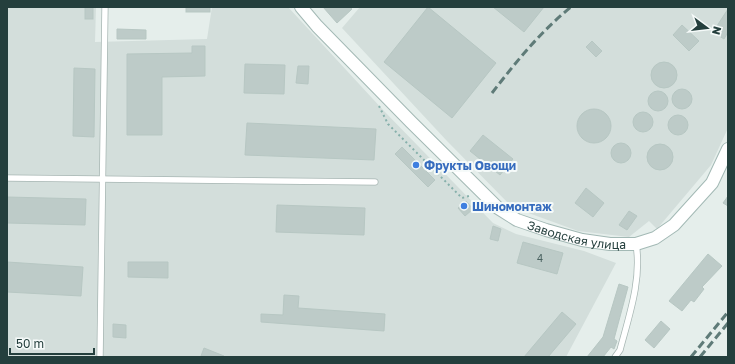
<svg xmlns="http://www.w3.org/2000/svg" width="735" height="364" font-family="'Golos Text',sans-serif">
<style>
.built{fill:#d3dedb}
.building{fill:#bdcbc8;stroke:#b7c7c3}
.lines{fill:none;stroke-linecap:round;stroke-linejoin:round}
.lane-casing{stroke:#a7b6b3;stroke-width:7}
.secondary-casing{stroke:#a3b9b5;stroke-width:14}
.path{stroke:#86b0ab;stroke-width:2;stroke-dasharray:2 3;stroke-linecap:butt}
.lane{stroke:#fff;stroke-width:5.5}
.secondary{stroke:#fff;stroke-width:12}
.rail{stroke:#5f7b78;stroke-width:3;stroke-dasharray:8 4;stroke-linecap:butt}
.shop-dot{fill:#3f7fe0;stroke:#f5faf9;stroke-width:1.5}
.labels{text-anchor:middle;dominant-baseline:central;stroke-width:4;stroke-linejoin:round;paint-order:stroke}
.number-label{font-size:10px;fill:#4a6260}
.shop-label{font-size:12px;font-weight:bold;fill:#366cbe;stroke:#f5faf9;text-anchor:start}
.street-label{font-size:12px;fill:#243f3d;stroke:#f5faf9}
</style>
<rect width="100%" height="100%" fill="#e5eeeb"/>
<g class="built">
<polygon points="7,7 96,7 95,42 207,39 212,7 288,7 384,111 493,223 516,234 584,251 616,263 566,357 7,357"/>
<polygon points="360,7 728,7 728,128 711,165 657,229 649,221 629,237 578,231 512,207 447,141 342,28"/>
</g>
<g class="building">
<rect x="85" y="7" width="8" height="12"/>
<rect x="186" y="7" width="24" height="5"/>
<polygon points="323,7 350,7 352,9 337,23"/>
<polygon points="428,7 496,63 452,118 384,62"/>
<polygon points="493,7 544,7 524,32"/>
<polygon points="728,9 728,32 724,39 713,32"/>
<polygon points="682,25 699,41 689,51 673,35"/>
<polygon points="117,29 146,30 146,39 117,39"/>
<polygon points="592,41 602,51 596,57 586,47"/>
<polygon points="192,46 205,46 205,76 162,77 162,135 127,135 127,54 192,53"/>
<circle cx="664" cy="75" r="13"/>
<polygon points="245,64 285,65 284,94 244,93"/>
<polygon points="298,66 309,66 308,84 296,83"/>
<polygon points="74,68 95,69 94,137 73,136"/>
<circle cx="682" cy="99" r="10"/>
<circle cx="658" cy="101" r="10"/>
<circle cx="594" cy="126" r="17"/>
<circle cx="643" cy="122" r="10"/>
<circle cx="678" cy="125" r="10"/>
<polygon points="247,123 376,129 374,160 245,155"/>
<polygon points="483,135 513,159 500,175 470,151"/>
<circle cx="621" cy="153" r="10"/>
<circle cx="660" cy="157" r="13"/>
<polygon points="402,147 435,180 428,187 395,154"/>
<polygon points="586,188 604,203 593,217 575,203"/>
<polygon points="728,196 728,206 723,203"/>
<polygon points="7,197 86,199 85,225 7,223"/>
<polygon points="466,201 473,209 465,216 458,208"/>
<polygon points="277,205 365,208 364,235 276,232"/>
<polygon points="629,211 637,216 627,230 619,225"/>
<polygon points="493,226 501,229 498,241 490,239"/>
<polygon points="523,242 563,253 557,274 517,263"/>
<polygon points="708,254 722,266 702,287 704,289 694,302 691,300 682,311 669,301"/>
<polygon points="7,262 83,267 81,296 7,292"/>
<polygon points="128,262 168,262 168,278 128,277"/>
<polygon points="619,284 628,287 614,339 617,341 614,349 611,347 603,357 587,357 603,337"/>
<polygon points="284,295 299,296 298,308 385,314 384,331 261,322 261,314 283,315"/>
<polygon points="562,312 576,324 548,357 524,357"/>
<polygon points="661,321 670,329 654,348 645,340"/>
<polygon points="113,324 126,325 126,338 113,337"/>
<polygon points="204,348 224,356 223,357 201,356"/>
</g>
<g class="lines">
<g class="lane-casing">
<g id="lane">
<polyline points="7,178 375,182"/>
<polyline points="100,357 105,7"/>
<path d="M615 357 620 350C629 316 642 279 636 244"/>
</g>
</g>
<g class="secondary-casing">
<g id="secondary">
<path id="s1" d="M301 7 317 26 411 122 498 208 517 220 546 230 582 240 610 244H636L655 238 674 225 712 183 728 149"/>
</g>
</g>
<polyline class="path" points="379,106 388,124 462,198 469,196"/>
<use href="#lane" class="lane"/>
<use href="#secondary" class="secondary"/>
<g class="rail">
<path d="M492 93C516 62 540 32 571 7"/>
<polyline points="691,357 728,312"/>
<polyline points="700,357 728,323"/>
</g>
</g>
<g class="shop-dot">
<circle cx="416" cy="165" r="4"/>
<circle cx="464" cy="206" r="4"/>
</g>
<g class="labels">
<g class="number-label">
<text x="540" y="258">4</text>
</g>
<g class="shop-label">
<text x="424" y="165">Фрукты Овощи</text>
<text x="472" y="206">Шиномонтаж</text>
</g>
<g class="street-label">
<text stroke="none"><textPath href="#s1" startOffset="366">Заводская улица</textPath></text>
</g>
</g>
<rect width="735" height="364" fill="none" stroke="#243f3d" stroke-width="16"/>
<g transform="translate(707 28) rotate(105)" stroke="#f5faf9" stroke-width="3" paint-order="stroke">
<path d="M0-3L7 15L0 10L-7 15Z" fill="#243f3d"/>
<text y="-6" font-size="11" font-weight="bold" text-anchor="middle" fill="#243f3d">N</text>
</g>
<path d="M10 348v6h84v-6" fill="none" stroke="#243f3d" stroke-width="2"/>
<text x="16" y="348" font-size="12" fill="#243f3d" stroke="#f5faf9" stroke-width="3" paint-order="stroke">50 m</text>
</svg>
